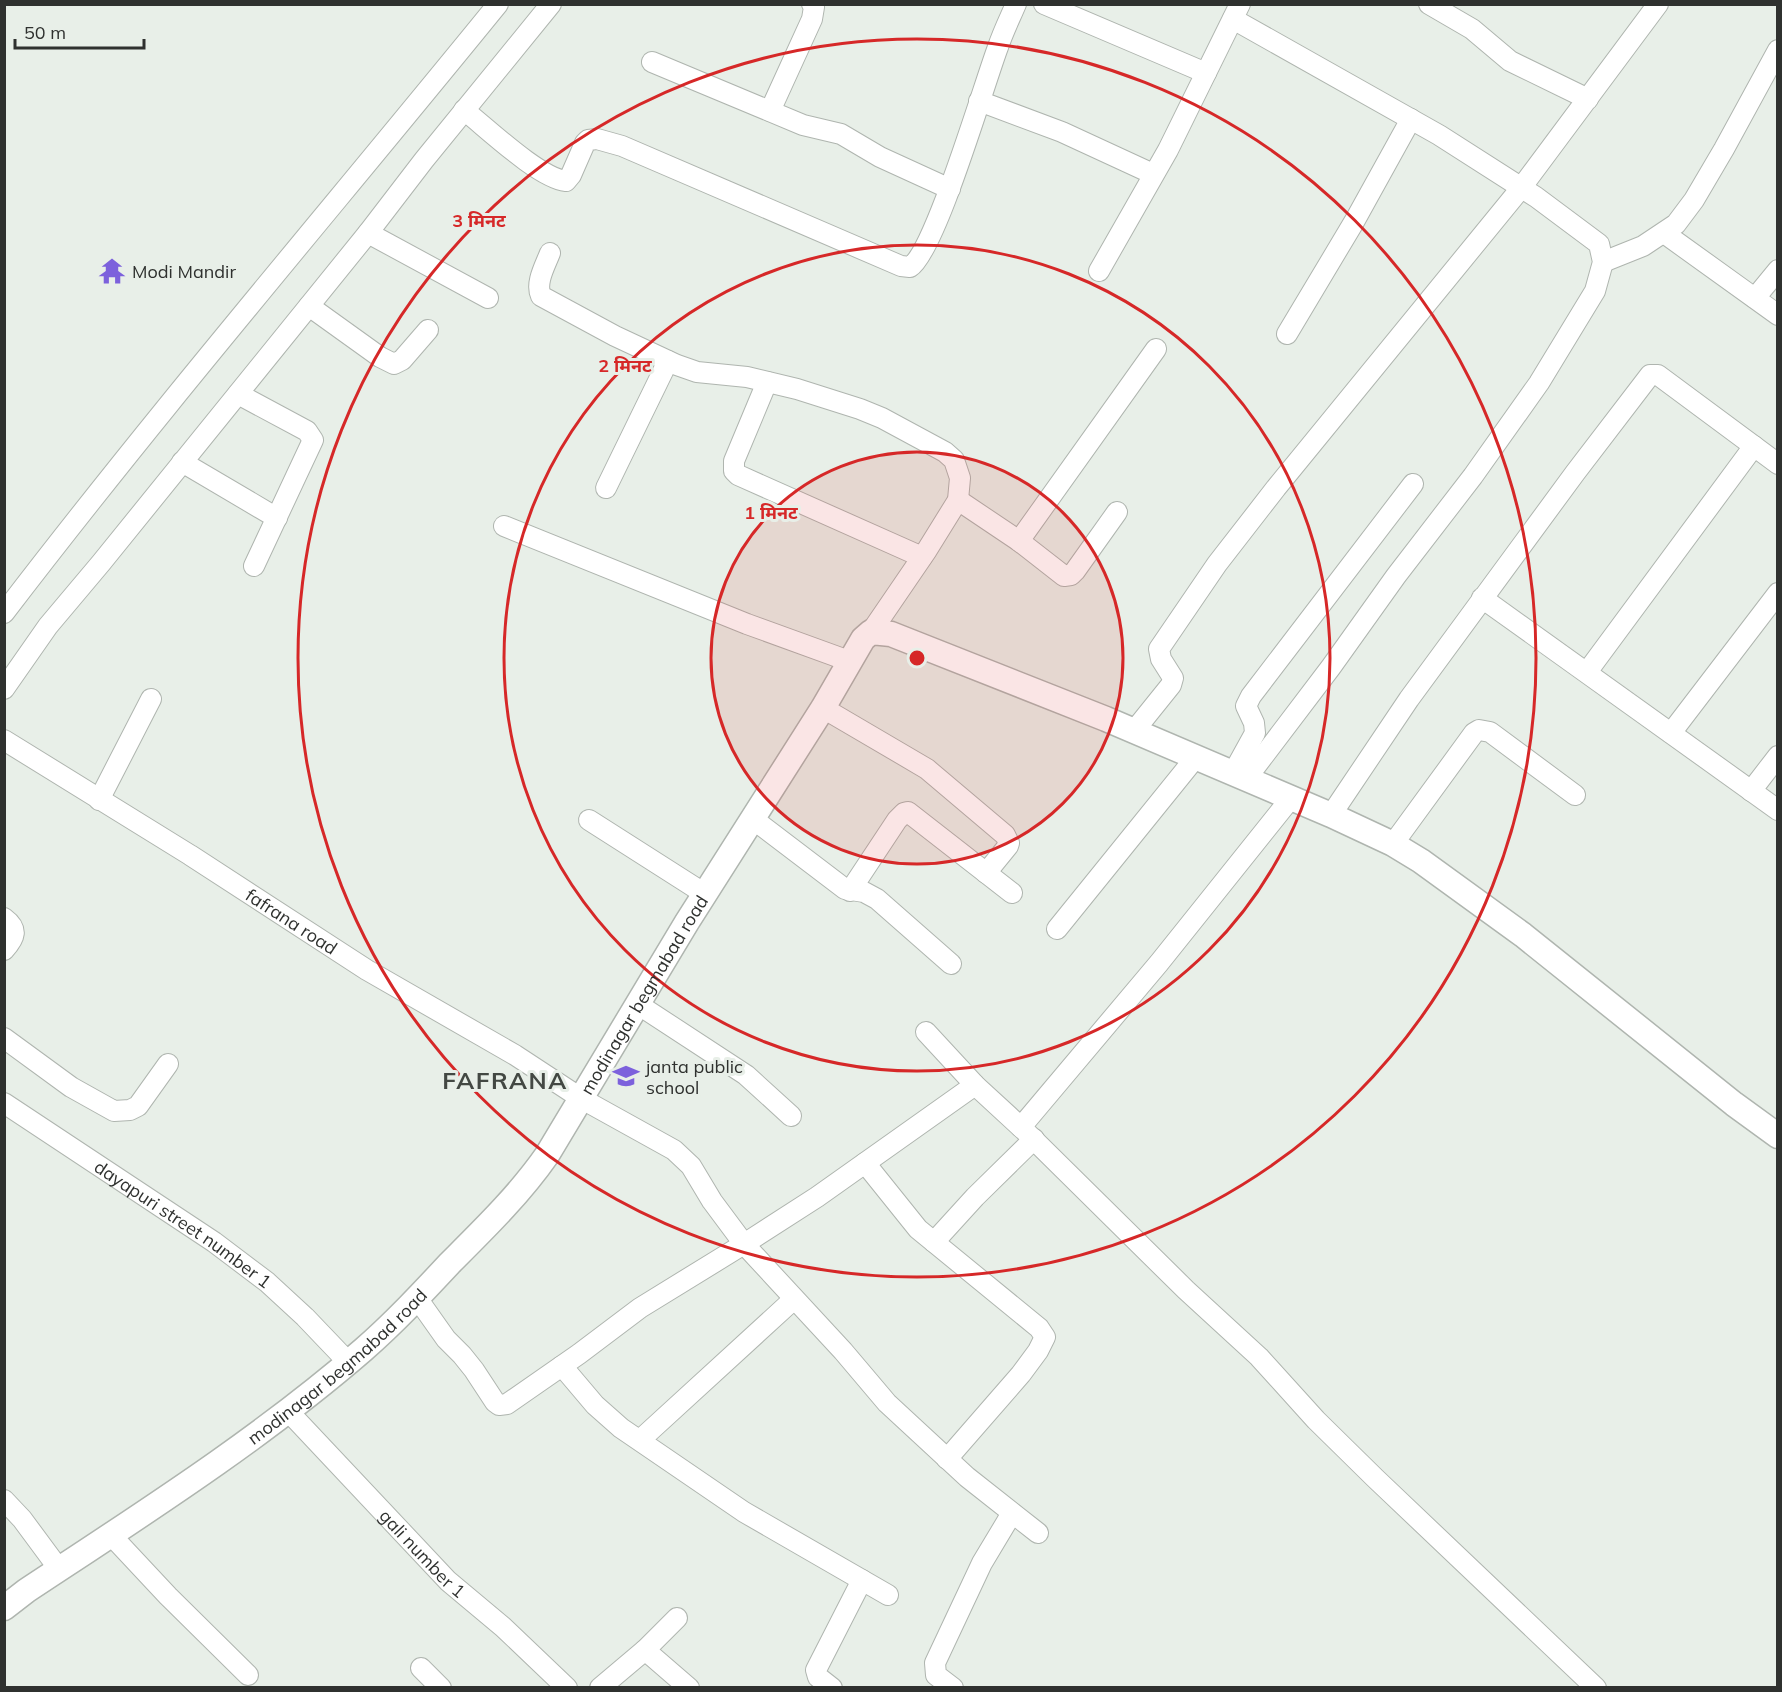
<svg xmlns="http://www.w3.org/2000/svg" width="1782" height="1692" font-family="Mulish,'Noto Sans Devanagari',sans-serif">
<style>
.lines{fill:none;stroke-linecap:round;stroke-linejoin:round}
.minor-casing{stroke:#afb5af;stroke-width:22}
.tertiary-casing{stroke:#afb5af;stroke-width:27}
.minor{stroke:#fff;stroke-width:20}
.tertiary{stroke:#fff;stroke-width:24}
.ring{fill:none;stroke:#d62828;stroke-width:3}
.labels{text-anchor:middle;dominant-baseline:central;stroke-width:6;stroke-linejoin:round;paint-order:stroke}
.poi-label{font-size:18px;fill:#2f312f;stroke:#e8efe8;text-anchor:start}
.street-label{font-size:18px;fill:#2f312f;stroke:#e8efe8}
.district-label{font-size:24px;font-weight:bold;letter-spacing:1.5px;fill:#434843;stroke:#e8efe8}
.centre{fill:#d62828;stroke:#e8efe8;stroke-width:3}
.ring-label{font-size:18px;text-anchor:middle;font-weight:bold;fill:#d62828;stroke:#e8efe8;stroke-width:6;stroke-linejoin:round;paint-order:stroke}
</style>
<rect width="100%" height="100%" fill="#e8efe8"/>
<g class="lines">
<g class="minor-casing">
<g id="minor">
<polyline points="1044,4 1206,73"/>
<polyline points="1429,4 1472,29 1510,61 1588,99"/>
<polyline points="1233,19 1439,135 1536,197 1599,244 1603,262 1595,291 1539,383 1473,476 1396,576 1331,667 1246,779"/>
<polyline points="652,62 803,125 841,134 880,157 950,189"/>
<polyline points="979,101 1062,132 1153,174"/>
<path d="M464 110C488 129 539 178 566 181L571 175 585 143 588 140 597 139 622 146 901 266 910 267C935 252 984 84 998 47 1003 32 1010 18 1016 4"/>
<polyline points="770,111 812,19 814,7 812,4"/>
<polyline points="368,233 488,298"/>
<polyline points="1664,233 1778,315"/>
<path d="M550 253C545 266 535 283 541 296L615 336 677 365 697 372 747 377 797 389 860 409 882 418 945 452 954 460 960 478 958 500 927 550 871 632"/>
<polyline points="1603,262 1643,246 1676,224 1694,200 1724,149 1778,50"/>
<polyline points="1099,271 1168,150 1240,4"/>
<polyline points="1755,298 1778,270"/>
<polyline points="309,306 380,357 394,364 402,360 428,330"/>
<polyline points="1287,334 1354,222 1411,119"/>
<polyline points="767,382 734,461 734,471 738,475 922,557"/>
<polyline points="238,394 307,431 313,440 254,566"/>
<polyline points="182,462 277,518"/>
<polyline points="606,488 668,361"/>
<polyline points="958,500 1019,541 1064,576 1071,575 1075,571 1117,512"/>
<polyline points="504,526 747,624 849,661"/>
<polyline points="1019,541 1156,349"/>
<polyline points="1482,598 1778,810"/>
<path d="M4 613C163 405 333 207 498 4"/>
<polyline points="1587,672 1754,446"/>
<polyline points="4,689 48,626 101,563 368,233 424,160 551,4"/>
<polyline points="823,708 927,769 1005,835 1009,843 1008,846 986,873"/>
<polyline points="1134,731 1171,685 1173,678 1161,659 1159,649 1217,564 1276,488 1521,188 1658,4"/>
<polyline points="1671,733 1778,593"/>
<path id="s1" d="M4 740 190 855 367 970 515 1055 582 1099 674 1150 691 1166 712 1201 744 1244 843 1351 887 1403 967 1477 1038 1533"/>
<polyline points="1233,773 1255,733 1254,723 1246,706 1251,696 1413,484"/>
<polyline points="1751,791 1778,756"/>
<polyline points="99,800 151,699"/>
<polyline points="1331,815 1409,699 1575,473 1650,375 1658,375 1778,464"/>
<polyline points="753,819 845,889 864,892 877,899 951,964"/>
<polyline points="589,820 705,894"/>
<polyline points="1393,844 1474,733 1479,730 1490,732 1575,795"/>
<polyline points="850,891 897,820 904,813 908,812 1012,893"/>
<path d="M4 918C19 929 15 938 4 950"/>
<polyline points="1057,929 1196,757"/>
<polyline points="639,1005 746,1075 791,1116"/>
<polyline points="926,1032 975,1085 1025,1131 1186,1290 1259,1357 1316,1420 1375,1478 1596,1688"/>
<polyline points="4,1038 71,1087 114,1111 130,1110 138,1106 168,1064"/>
<path id="s2" d="M4 1103 214 1242 267 1282 305 1317 348 1362"/>
<polyline points="1021,1127 1159,963 1291,798"/>
<polyline points="865,1163 918,1229 1039,1328 1045,1337 1038,1351 1021,1374 947,1459"/>
<polyline points="934,1242 975,1197 1034,1139"/>
<polyline points="417,1298 446,1339 462,1355 474,1370 495,1402 499,1405 507,1404 579,1354 640,1308 744,1244 817,1197 975,1085"/>
<polyline points="562,1366 595,1405 621,1428 744,1512 888,1595"/>
<path id="s3" d="M288 1411 448 1581 503 1627 567 1688"/>
<polyline points="640,1440 794,1299"/>
<polyline points="4,1500 22,1519 59,1569"/>
<polyline points="110,1534 168,1596 248,1675"/>
<polyline points="645,1650 689,1688"/>
<polyline points="421,1668 441,1688"/>
<polyline points="600,1688 645,1650 677,1618"/>
<polyline points="832,1688 818,1677 816,1670 862,1580"/>
<polyline points="953,1688 936,1675 935,1663 982,1563 1012,1513"/>
</g>
</g>
<g class="tertiary-casing">
<g id="tertiary">
<path id="s4" d="M4 1608 26 1591C141 1515 259 1440 363 1350 394 1323 422 1293 450 1263 484 1229 519 1195 547 1155L687 922 823 708 863 639 871 632 891 634 1106 719 1331 815 1393 844 1421 861 1523 935 1734 1104 1778 1136"/>
</g>
</g>
<use href="#minor" class="minor"/>
<use href="#tertiary" class="tertiary"/>
</g>
<circle cx="917" cy="658" r="206" fill="#d62828" fill-opacity=".12"/>
<g class="ring">
<circle cx="917" cy="658" r="206"/>
<circle cx="917" cy="658" r="413"/>
<circle cx="917" cy="658" r="619"/>
</g>
<defs>
<g id="temple-bare" transform="scale(2.07)"><path d="M0-6L5-2H3V0L6.5 2.5H4V6H1.5V3h-3V6H-4V2.5H-6.5L-3 0V-2H-5Z" fill="#7c61dc" stroke="#e8efe8" stroke-width="2.5" paint-order="stroke"/></g>
<g id="school-bare" transform="scale(2.07)"><path d="M0-5L7-2L0 1L-7-2ZM-4 1L0 2.5L4 1V4Q0 6-4 4Z" fill="#7c61dc" stroke="#e8efe8" stroke-width="2.5" paint-order="stroke"/></g>
</defs>
<g fill-rule="evenodd">
<use href="#temple-bare" x="112" y="271"/>
<use href="#school-bare" x="626" y="1076"/>
</g>
<g class="labels">
<g class="poi-label">
<text x="132" y="271">Modi Mandir</text>
<text x="646" y="1066">janta public<tspan x="646" dy="21">school</tspan></text>
</g>
<g class="street-label">
<text stroke="none"><textPath href="#s1" startOffset="340">fafrana road</textPath></text>
<text stroke="none"><textPath href="#s4" startOffset="898">modinagar begmabad road</textPath></text>
<text stroke="none"><textPath href="#s2" startOffset="216">dayapuri street number 1</textPath></text>
<text stroke="none"><textPath href="#s4" startOffset="412">modinagar begmabad road</textPath></text>
<text stroke="none"><textPath href="#s3" startOffset="196">gali number 1</textPath></text>
</g>
<g class="district-label">
<text x="505" y="1080">FAFRANA</text>
</g>
</g>
<circle cx="917" cy="658" r="9" class="centre"/>
<g class="ring-label">
<text x="479" y="227">3 मिनट</text>
<text x="625" y="372">2 मिनट</text>
<text x="771" y="519">1 मिनट</text>
</g>
<rect width="1782" height="1692" fill="none" stroke="#2f312f" stroke-width="12"/>
<path d="M15 39v9h129v-9" fill="none" stroke="#2f312f" stroke-width="3"/>
<text x="24" y="39" font-size="18" fill="#2f312f" stroke="#e8efe8" stroke-width="4.5" paint-order="stroke">50 m</text>
</svg>
